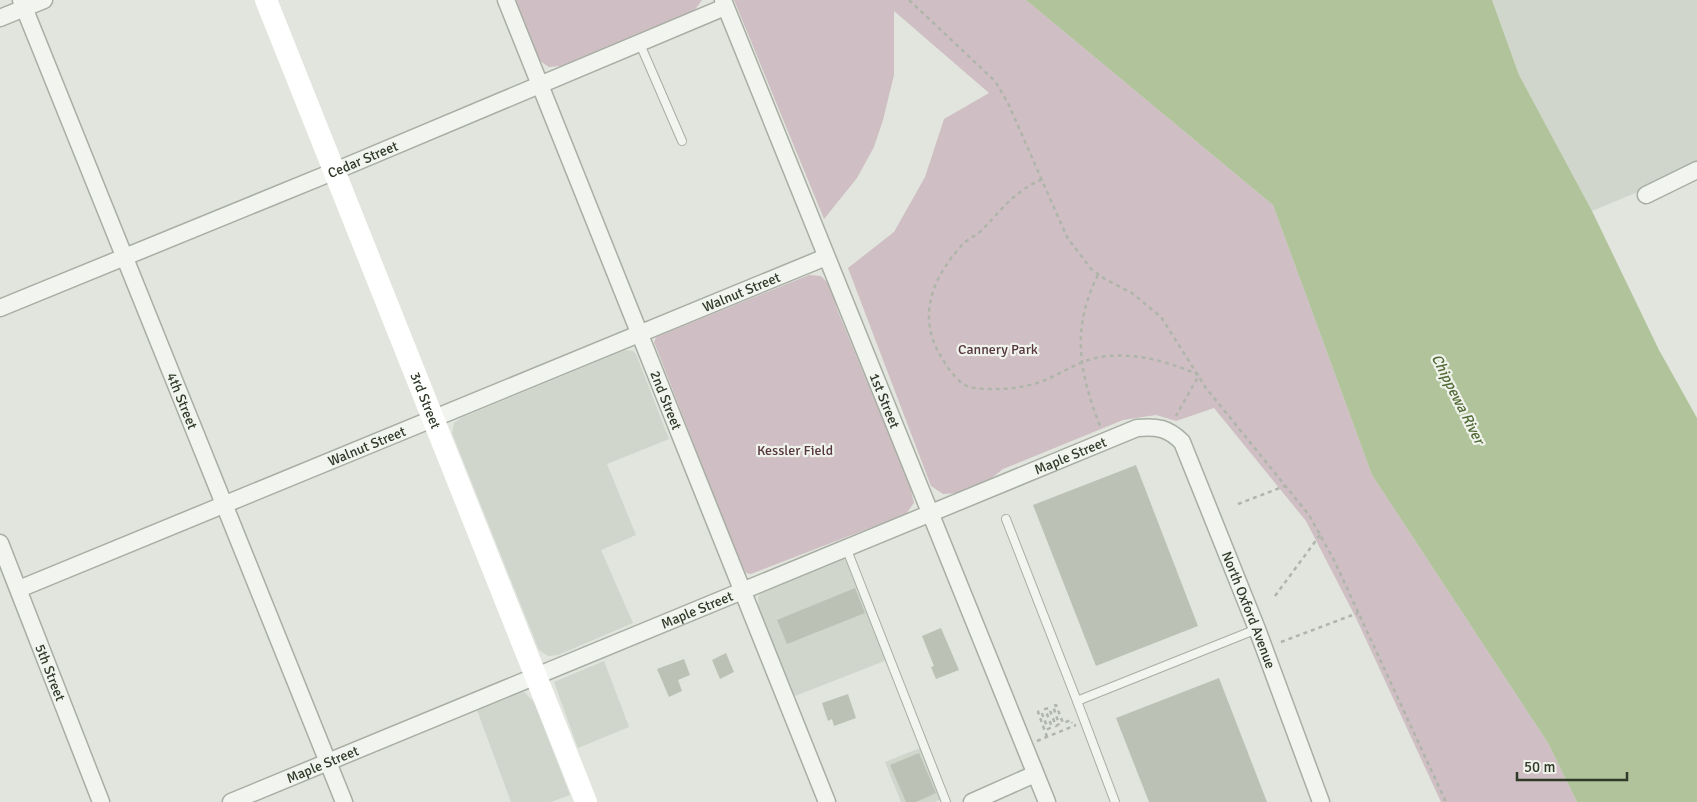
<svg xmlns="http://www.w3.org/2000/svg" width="1697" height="802" font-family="Signika,sans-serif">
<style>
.built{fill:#d0d6cb}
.green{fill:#cfbfc4}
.water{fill:#b1c39a}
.building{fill:#bbc2b5}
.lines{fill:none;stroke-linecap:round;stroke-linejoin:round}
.service-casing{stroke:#a8aea3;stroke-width:10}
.minor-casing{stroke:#a8aea3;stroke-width:19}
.path{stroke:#afb5ab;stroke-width:2.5;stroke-dasharray:4 4;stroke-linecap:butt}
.service{stroke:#f1f4ef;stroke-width:8}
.minor{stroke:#f1f4ef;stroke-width:16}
.secondary{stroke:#fff;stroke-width:22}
.labels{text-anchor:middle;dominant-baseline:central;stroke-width:4.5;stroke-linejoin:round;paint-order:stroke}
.street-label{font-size:14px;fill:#303a28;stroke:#f0f3ec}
.park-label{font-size:14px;fill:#55363f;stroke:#f0f3ec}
.water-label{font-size:15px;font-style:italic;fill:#526b36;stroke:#f0f3ec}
</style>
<rect width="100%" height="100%" fill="#e1e5dd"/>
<g class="built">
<polygon points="1492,0 1697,0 1697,162 1640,191 1592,211 1519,75"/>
<polygon points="625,350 633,351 636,354 669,439 607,464 636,535 601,550 633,623 558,655 548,656 539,650 452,433 454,423 461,418"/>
<polygon points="846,558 887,660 795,696 759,610 758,597 763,591"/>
<polygon points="604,661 629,727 578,748 554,682"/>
<polygon points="524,692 534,702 570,795 551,802 511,802 477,710"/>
<polygon points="920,748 941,799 935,802 901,802 885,762"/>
</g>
<g class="green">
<polygon points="516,0 702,0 694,11 561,66 549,67 540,61"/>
<path d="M734 0H1026L1273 205 1372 475 1548 743 1577 802H1441L1356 618 1306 521 1214 408 1176 421 1156 415 1123 420 1003 469C987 483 965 494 943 494L931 486 848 268 894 232 925 177 944 119 989 93 894 11V75L883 120 874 147 857 178 824 219Z"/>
<polygon points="809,275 821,276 831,286 837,309 910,486 914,503 906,514 751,574 746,573 739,560 654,342 656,337 661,335"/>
</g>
<polygon class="water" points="1026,0 1492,0 1519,75 1592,211 1659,350 1697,418 1697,802 1577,802 1548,743 1372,475 1273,205"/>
<g class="building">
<polygon points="1136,465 1198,626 1096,666 1033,505"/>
<polygon points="855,588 865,613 787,644 777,620"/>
<polygon points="941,628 959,670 936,679 931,667 934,666 922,636"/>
<polygon points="726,653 734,672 720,679 712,660"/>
<polygon points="684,659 690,675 678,680 682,691 669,697 657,669"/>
<polygon points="1219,678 1267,802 1149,802 1116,718"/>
<polygon points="848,694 856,718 834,726 832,719 828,721 822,703"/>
<polygon points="919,753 936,793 916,802 906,802 890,765"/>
</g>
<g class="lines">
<g class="service-casing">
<g id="service">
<polyline points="640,44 682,141"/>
<polyline points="1006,519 1077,701 1257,629"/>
<polyline points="847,550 946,802"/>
<polyline points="1077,701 1115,802"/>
</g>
</g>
<g class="minor-casing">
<g id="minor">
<path id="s1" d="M21 0 344 802"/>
<path id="s2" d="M506 0 827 802"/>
<path id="s3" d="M723 0 1047 802"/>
<polyline points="0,18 44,0"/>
<polyline points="1646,195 1697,170"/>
<path id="s4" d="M0 308 335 171 725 7"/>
<path id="s5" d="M0 543 101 802"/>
<path id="s6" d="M19 589 826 257"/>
<path id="s7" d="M231 802 1137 428C1157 426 1168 428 1182 442L1257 629 1321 802"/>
<polyline points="972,802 1035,774"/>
</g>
</g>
<g class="path">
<polyline points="909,0 995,81 1008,103 1067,237 1091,269 1105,279 1132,293 1161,317 1206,388 1309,515 1334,560 1446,802"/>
<path d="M1042 179C1015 192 1005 205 985 227 979 234 971 237 964 243 960 246 956 253 952 257 929 287 920 321 940 355 946 365 955 380 967 386 974 389 988 389 996 389 1010 389 1024 387 1037 383 1059 376 1077 361 1100 357 1135 352 1167 361 1199 375L1176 416"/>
<path d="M1098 275C1071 328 1079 372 1100 426"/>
<polyline points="1238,504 1285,486"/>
<polyline points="1275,596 1320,535"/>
<polyline points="1281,642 1358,613"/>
<polyline points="1047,737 1038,712 1041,711 1048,729 1052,727 1045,709 1049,708 1056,726 1059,724 1053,706 1056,705 1063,723 1071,720 1072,723"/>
<polyline points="1037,741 1076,725"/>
</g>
<use href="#service" class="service"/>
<use href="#minor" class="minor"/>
<path class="secondary" id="s8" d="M266 0 586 802"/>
</g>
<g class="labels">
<g class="street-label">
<text stroke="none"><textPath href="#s4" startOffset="392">Cedar Street</textPath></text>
<text stroke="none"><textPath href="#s6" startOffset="781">Walnut Street</textPath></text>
<text stroke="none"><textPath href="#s1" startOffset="432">4th Street</textPath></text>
<text stroke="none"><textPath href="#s8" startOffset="431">3rd Street</textPath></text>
<text stroke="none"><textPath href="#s2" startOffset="431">2nd Street</textPath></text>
<text stroke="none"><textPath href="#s3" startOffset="432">1st Street</textPath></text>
<text stroke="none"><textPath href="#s6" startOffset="376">Walnut Street</textPath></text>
<text stroke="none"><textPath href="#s7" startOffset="908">Maple Street</textPath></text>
<text stroke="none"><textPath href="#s7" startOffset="504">Maple Street</textPath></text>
<text stroke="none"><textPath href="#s7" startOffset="1210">North Oxford Avenue</textPath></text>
<text stroke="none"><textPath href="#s5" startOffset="139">5th Street</textPath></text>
<text stroke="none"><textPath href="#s7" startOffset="99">Maple Street</textPath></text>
</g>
<g class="park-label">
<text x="998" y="349">Cannery Park</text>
<text x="795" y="450">Kessler Field</text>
</g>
<g class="water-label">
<text transform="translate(1458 399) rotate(63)">Chippewa River</text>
</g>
</g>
<path d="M1517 772v8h110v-8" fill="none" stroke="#303a28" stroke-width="2.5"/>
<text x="1524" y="772" font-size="15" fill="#303a28" stroke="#f0f3ec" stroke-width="4" paint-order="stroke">50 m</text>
</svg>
